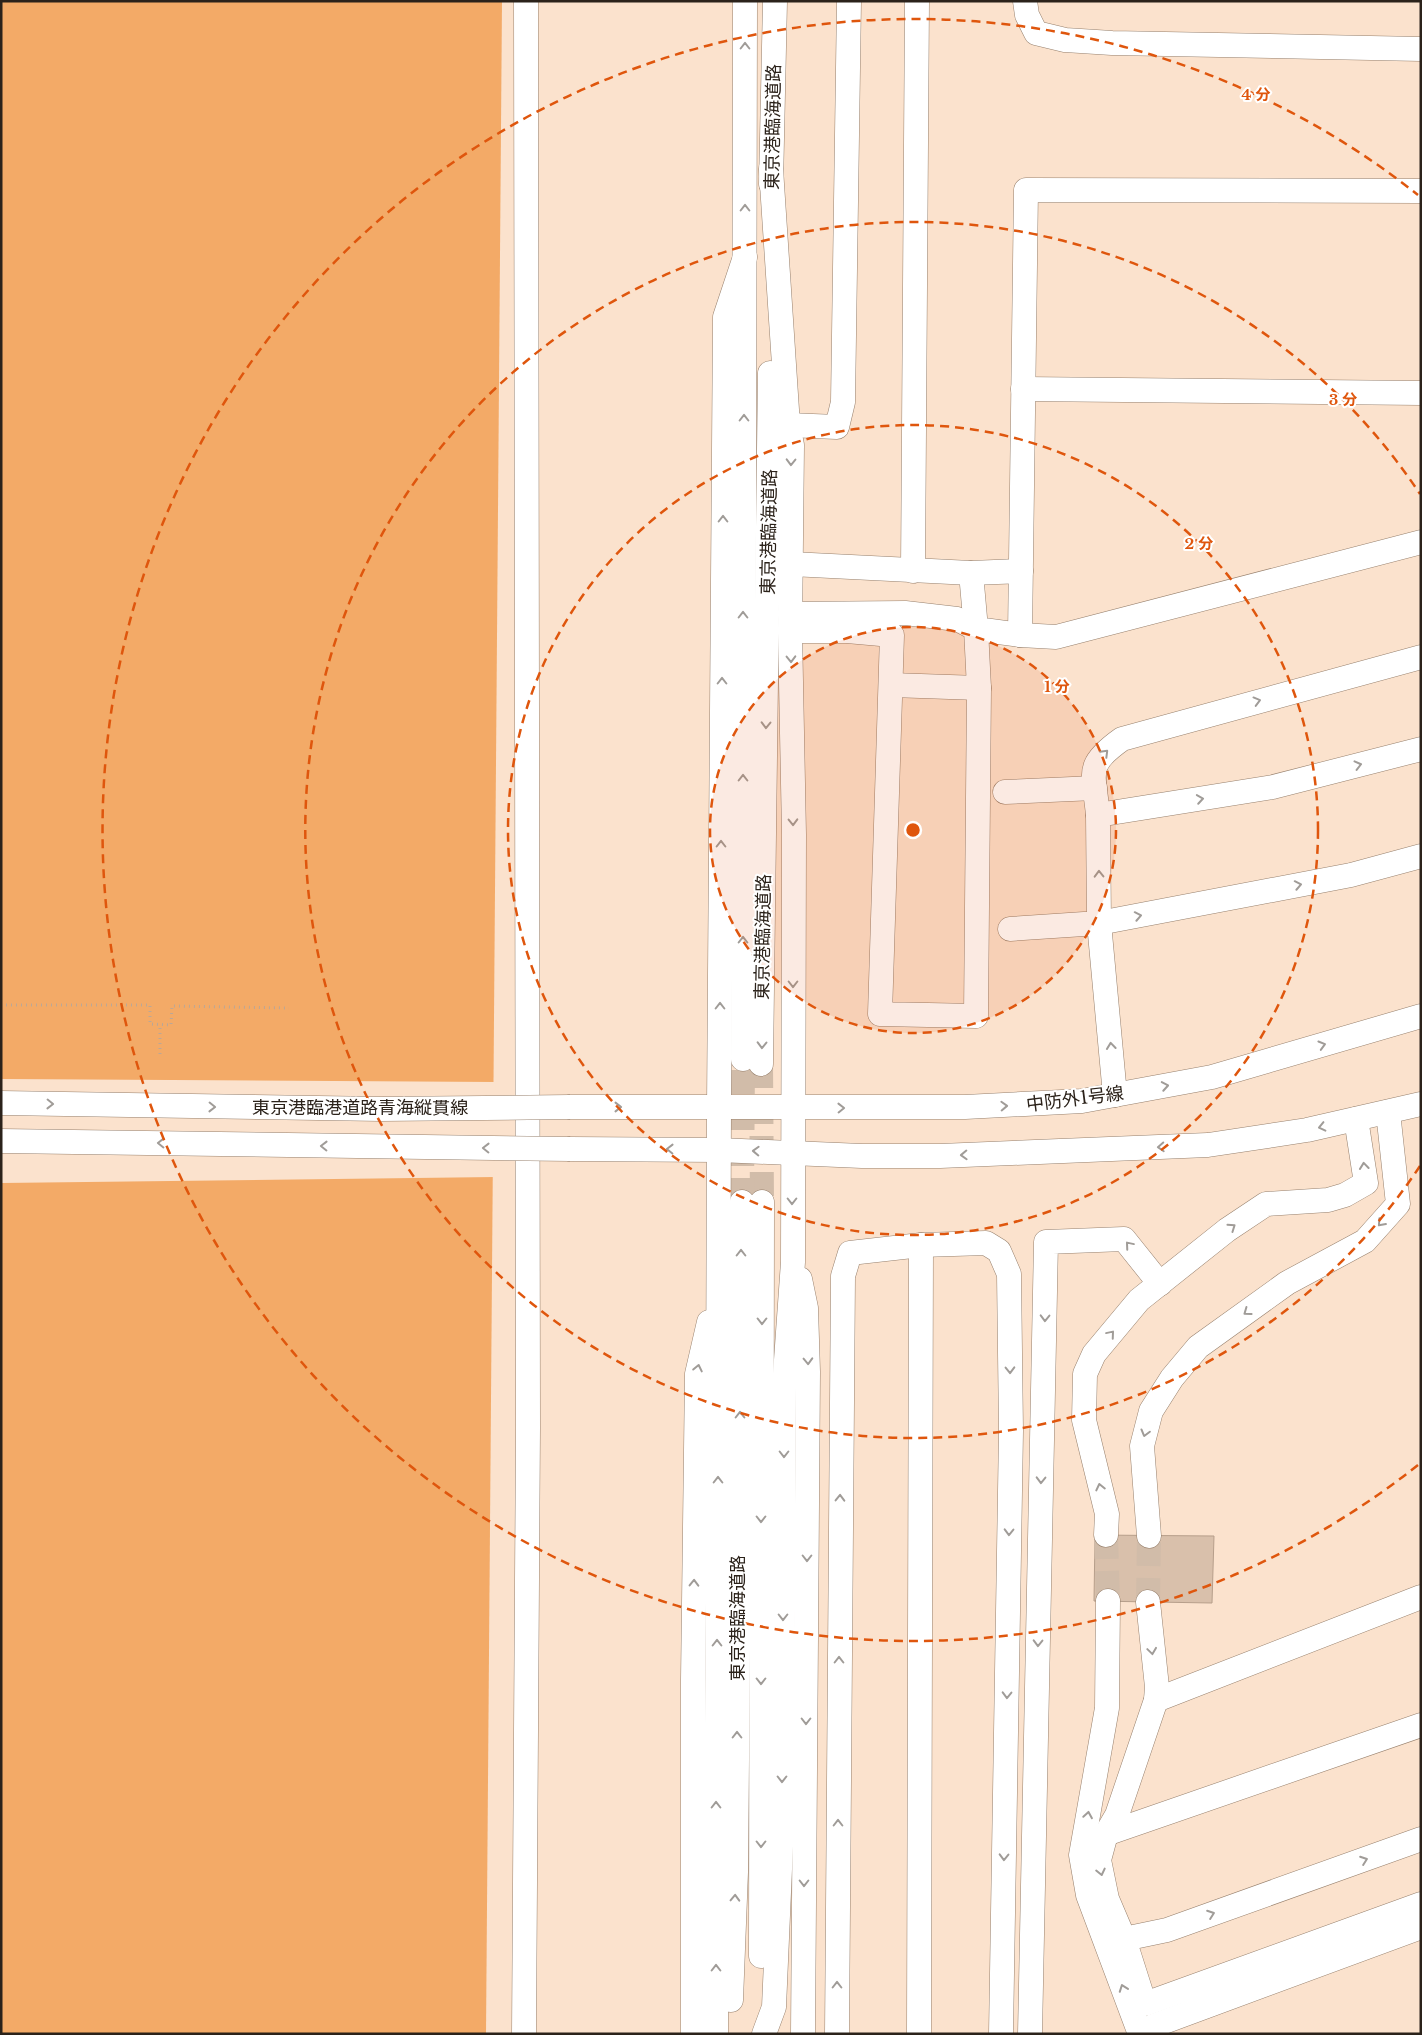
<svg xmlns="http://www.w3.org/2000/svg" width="1422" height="2035" font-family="'Libre Baskerville','Noto Sans JP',serif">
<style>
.water{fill:#f3aa67}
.pier{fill:#fbe2cd}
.building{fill:#d9c0ab;stroke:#b79f8b}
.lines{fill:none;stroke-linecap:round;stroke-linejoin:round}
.minor-tunnel{stroke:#d1bca9;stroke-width:24;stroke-dasharray:24 12;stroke-linecap:butt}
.minor-casing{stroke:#97806d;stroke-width:25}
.path{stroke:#bba796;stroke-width:3;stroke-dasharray:1 4;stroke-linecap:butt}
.minor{stroke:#fff;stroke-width:24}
.minor-bridge-casing{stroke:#97806d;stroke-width:25;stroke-linecap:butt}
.minor-bridge{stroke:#fff;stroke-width:24}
.oneway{stroke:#a09c98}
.ring{fill:none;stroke:#df560d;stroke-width:2.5;stroke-dasharray:9 6}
.labels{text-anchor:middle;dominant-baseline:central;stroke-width:4;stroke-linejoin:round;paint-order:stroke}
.street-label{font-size:18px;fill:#2b221a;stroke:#fff}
.centre{fill:#df560d;stroke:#fff;stroke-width:2.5}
.ring-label{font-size:15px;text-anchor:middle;font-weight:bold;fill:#df560d;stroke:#fff;stroke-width:4;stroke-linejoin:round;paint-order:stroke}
</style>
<rect width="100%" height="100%" fill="#fbe2cd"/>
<polygon class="water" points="1,1 502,1 486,2034 1,2034"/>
<polygon class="pier" points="1,1079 496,1082 495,1177 1,1183"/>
<polygon class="building" points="1095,1535 1214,1536 1212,1603 1094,1601"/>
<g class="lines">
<g class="minor-tunnel">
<polyline points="761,1064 762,1202"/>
<polyline points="742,1202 743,1059"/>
<polyline points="1106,1535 1108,1601"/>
<polyline points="1148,1602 1149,1536"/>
</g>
<g class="minor-casing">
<g id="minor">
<polyline points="1025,1 1027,15 1036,33 1065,40 1112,43 1421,49"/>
<polyline points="771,184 775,1"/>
<polyline points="1023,389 1421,393"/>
<polyline points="788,425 837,427 843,402 849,1"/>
<polyline points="791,564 971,573 1021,571"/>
<polyline points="913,571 917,1"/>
<polyline points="971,573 976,629 1020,635 1056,637 1421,542"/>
<polyline points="790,631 847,631 892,635 880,1014 976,1016 979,688 976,629 957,619 905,613 790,614"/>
<polyline points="1020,635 1026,190 1421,191"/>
<polyline points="891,685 979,688"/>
<polyline points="1005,792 1095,788"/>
<path d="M1098 815C1094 772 1084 766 1122 739L1421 657"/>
<polyline points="1010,929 1099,923 1098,815 1273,787 1421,749"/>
<polyline points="743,1059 745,1"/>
<polyline points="761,1064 770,373"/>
<polyline points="1115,1095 1099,923 1351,875 1421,856"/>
<polyline points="570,1107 965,1107 1082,1101 1212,1077 1421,1016"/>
<polyline points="570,1149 719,1150 862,1156 940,1156 1208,1145 1307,1130 1421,1104"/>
<polyline points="800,1279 806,1308 808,1372 803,2034"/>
<polyline points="1106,1535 1107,1514 1084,1420 1085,1374 1094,1354 1139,1300 1227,1230 1266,1204 1328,1200 1345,1195 1366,1183 1356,1119"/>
<polyline points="1149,1536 1142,1446 1151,1411 1172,1378 1198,1347 1287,1283 1365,1241 1398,1204 1388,1112"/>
<polyline points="1108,1601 1107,1708 1081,1855 1088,1895 1140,2034"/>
<polyline points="1148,1602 1157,1687 1156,1700 1117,1815 1106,1834 1099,1860 1107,1899 1124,1939 1167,1930 1421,1839"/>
<polyline points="1156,1700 1421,1597"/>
<polyline points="1106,1834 1421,1725"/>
<polyline points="1124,1939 1144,2002"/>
<polyline points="761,1956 762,1202"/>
<polyline points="731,2000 736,1872 742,1202"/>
<polyline points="1145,2004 1421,1904"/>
<polyline points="1153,2026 1421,1927"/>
<polyline points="524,2034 528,1428 526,1"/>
<polyline points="693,2034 693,1679 697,1374 709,1322"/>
<polyline points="716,2034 719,1107 725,317 745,257"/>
<polyline points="764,2034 774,2007 782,1823 784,1388 793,1262 794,834 790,631 792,445 788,425 771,169"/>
<polyline points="837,2034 843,1276 850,1253 921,1245 986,1243 999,1251 1009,1274 1011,1431 1001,2034"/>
<polyline points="919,2034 921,1245"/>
<polyline points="1030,2034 1046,1242 1124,1239 1160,1284"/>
</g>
</g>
<g class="path">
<polyline points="1,1005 150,1005 150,1024 171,1025 172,1006 289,1008"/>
<polyline points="160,1054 160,1025"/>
</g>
<use href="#minor" class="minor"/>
<g class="minor-bridge-casing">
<g id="minor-bridge">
<polyline points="1,1103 381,1109 570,1107"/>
<polyline points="1,1141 570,1149"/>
</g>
</g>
<use href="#minor-bridge" class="minor-bridge"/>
</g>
<defs><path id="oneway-chevron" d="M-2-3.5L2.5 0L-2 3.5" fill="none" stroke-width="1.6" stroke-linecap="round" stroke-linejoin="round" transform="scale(1.25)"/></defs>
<g class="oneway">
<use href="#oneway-chevron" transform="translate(745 46) rotate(-90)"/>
<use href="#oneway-chevron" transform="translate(745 208) rotate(-90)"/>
<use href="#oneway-chevron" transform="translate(744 418) rotate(-90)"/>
<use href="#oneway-chevron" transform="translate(791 462) rotate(91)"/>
<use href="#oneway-chevron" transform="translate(723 519) rotate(-90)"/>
<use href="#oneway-chevron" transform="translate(743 615) rotate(-90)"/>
<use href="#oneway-chevron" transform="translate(791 659) rotate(89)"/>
<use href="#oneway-chevron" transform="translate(722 681) rotate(-90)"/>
<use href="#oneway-chevron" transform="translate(1257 701) rotate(-15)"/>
<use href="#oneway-chevron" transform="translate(766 725) rotate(91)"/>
<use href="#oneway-chevron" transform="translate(1105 753) rotate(-45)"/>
<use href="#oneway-chevron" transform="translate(1358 765) rotate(-14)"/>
<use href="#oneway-chevron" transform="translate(743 778) rotate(-90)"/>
<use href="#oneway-chevron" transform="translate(1200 799) rotate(-9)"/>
<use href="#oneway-chevron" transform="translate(793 822) rotate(89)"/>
<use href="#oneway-chevron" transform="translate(721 844) rotate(-90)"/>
<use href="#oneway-chevron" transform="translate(1099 874) rotate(-91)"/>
<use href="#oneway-chevron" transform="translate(1298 885) rotate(-11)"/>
<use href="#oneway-chevron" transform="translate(1138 916) rotate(-11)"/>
<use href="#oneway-chevron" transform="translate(743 940) rotate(-90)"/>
<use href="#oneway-chevron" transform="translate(793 984) rotate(90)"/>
<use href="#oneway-chevron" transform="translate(720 1006) rotate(-90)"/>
<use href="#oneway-chevron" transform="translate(762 1045) rotate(91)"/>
<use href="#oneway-chevron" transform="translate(1322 1045) rotate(-16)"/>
<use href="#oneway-chevron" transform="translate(1111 1046) rotate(-96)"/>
<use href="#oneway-chevron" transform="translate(1165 1086) rotate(-10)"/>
<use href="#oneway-chevron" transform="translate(50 1104) rotate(1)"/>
<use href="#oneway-chevron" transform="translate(1004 1106) rotate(-2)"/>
<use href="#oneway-chevron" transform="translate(212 1107) rotate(1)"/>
<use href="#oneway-chevron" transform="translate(618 1107)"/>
<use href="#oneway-chevron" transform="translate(841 1108) rotate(-1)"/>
<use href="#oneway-chevron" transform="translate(1322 1127) rotate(167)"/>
<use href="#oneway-chevron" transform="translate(161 1143) rotate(-179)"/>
<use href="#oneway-chevron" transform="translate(324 1146) rotate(-179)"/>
<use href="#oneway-chevron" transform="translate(1161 1147) rotate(177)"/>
<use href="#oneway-chevron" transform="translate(486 1148) rotate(-179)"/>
<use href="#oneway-chevron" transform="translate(670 1149) rotate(-179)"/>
<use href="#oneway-chevron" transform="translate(756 1151) rotate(-178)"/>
<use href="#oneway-chevron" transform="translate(964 1155) rotate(178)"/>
<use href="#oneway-chevron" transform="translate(1364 1166) rotate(-96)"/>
<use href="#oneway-chevron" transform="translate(792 1201) rotate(90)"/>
<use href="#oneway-chevron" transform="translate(1381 1223) rotate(132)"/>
<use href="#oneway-chevron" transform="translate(1232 1227) rotate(-35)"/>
<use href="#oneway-chevron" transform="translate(1129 1245) rotate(-130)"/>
<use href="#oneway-chevron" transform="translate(741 1253) rotate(-90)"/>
<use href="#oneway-chevron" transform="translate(1247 1312) rotate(144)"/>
<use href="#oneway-chevron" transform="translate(1045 1318) rotate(91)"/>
<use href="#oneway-chevron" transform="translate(762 1321) rotate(90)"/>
<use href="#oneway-chevron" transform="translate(1111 1334) rotate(-50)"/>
<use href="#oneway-chevron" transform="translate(808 1361) rotate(88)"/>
<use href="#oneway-chevron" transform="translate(698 1368) rotate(-78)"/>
<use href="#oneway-chevron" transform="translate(1010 1370) rotate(89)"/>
<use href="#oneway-chevron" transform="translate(740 1415) rotate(-90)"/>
<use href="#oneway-chevron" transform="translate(1145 1433) rotate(105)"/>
<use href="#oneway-chevron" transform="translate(784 1454) rotate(90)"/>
<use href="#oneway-chevron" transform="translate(718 1480) rotate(-90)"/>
<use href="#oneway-chevron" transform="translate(1041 1480) rotate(91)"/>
<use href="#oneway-chevron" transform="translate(1100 1487) rotate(-103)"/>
<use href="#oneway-chevron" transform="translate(840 1498) rotate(-89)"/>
<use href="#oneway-chevron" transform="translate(761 1519) rotate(90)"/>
<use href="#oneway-chevron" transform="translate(1009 1532) rotate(91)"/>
<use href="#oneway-chevron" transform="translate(807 1558) rotate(90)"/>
<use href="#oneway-chevron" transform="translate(694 1583) rotate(-89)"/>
<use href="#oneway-chevron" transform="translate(783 1617) rotate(90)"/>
<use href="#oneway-chevron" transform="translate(717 1643) rotate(-90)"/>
<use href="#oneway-chevron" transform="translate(1038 1643) rotate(91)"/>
<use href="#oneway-chevron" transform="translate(1152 1651) rotate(82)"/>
<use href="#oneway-chevron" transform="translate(839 1660) rotate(-90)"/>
<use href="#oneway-chevron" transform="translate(761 1681) rotate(90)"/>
<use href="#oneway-chevron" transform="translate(1007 1695) rotate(91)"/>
<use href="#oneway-chevron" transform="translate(806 1721) rotate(90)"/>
<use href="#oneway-chevron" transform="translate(737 1735) rotate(-90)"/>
<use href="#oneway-chevron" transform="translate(782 1779) rotate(90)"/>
<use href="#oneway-chevron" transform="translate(716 1805) rotate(-90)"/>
<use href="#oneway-chevron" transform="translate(1088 1815) rotate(-81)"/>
<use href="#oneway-chevron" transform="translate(838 1823) rotate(-90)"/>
<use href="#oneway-chevron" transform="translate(761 1844) rotate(90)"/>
<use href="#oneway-chevron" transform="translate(1004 1857) rotate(91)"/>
<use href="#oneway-chevron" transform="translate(1364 1860) rotate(-20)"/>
<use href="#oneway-chevron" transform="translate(1101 1872) rotate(77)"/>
<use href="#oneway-chevron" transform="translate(804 1883) rotate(90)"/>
<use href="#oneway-chevron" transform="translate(735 1898) rotate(-88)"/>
<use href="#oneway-chevron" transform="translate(1211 1914) rotate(-20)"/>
<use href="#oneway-chevron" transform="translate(716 1968) rotate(-90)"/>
<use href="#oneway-chevron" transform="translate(837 1985) rotate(-90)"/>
<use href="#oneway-chevron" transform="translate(1123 1988) rotate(-110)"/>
</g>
<circle cx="913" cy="830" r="203" fill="#df560d" fill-opacity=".12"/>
<g class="ring">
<circle cx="913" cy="830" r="203"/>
<circle cx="913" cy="830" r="405"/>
<path d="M1420 1166A608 608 0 1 1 1420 494"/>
<path d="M1418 1465A811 811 0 1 1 1418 195"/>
</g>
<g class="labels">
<g class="street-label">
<text transform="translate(773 127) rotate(-89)">東京港臨海道路</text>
<text transform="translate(769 532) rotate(-89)">東京港臨海道路</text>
<text transform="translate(763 937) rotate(-89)">東京港臨海道路</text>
<text transform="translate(1075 1099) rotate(-7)">中防外1号線</text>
<text x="360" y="1108">東京港臨港道路青海縦貫線</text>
<text transform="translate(738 1618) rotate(-90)">東京港臨海道路</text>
</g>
</g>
<circle cx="913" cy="830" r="8" class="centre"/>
<g class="ring-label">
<text x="1256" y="100">4 分</text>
<text x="1343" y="405">3 分</text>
<text x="1199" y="549">2 分</text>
<text x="1057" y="692">1 分</text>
</g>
<rect width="1422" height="2035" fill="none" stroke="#2b221a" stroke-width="5"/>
</svg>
